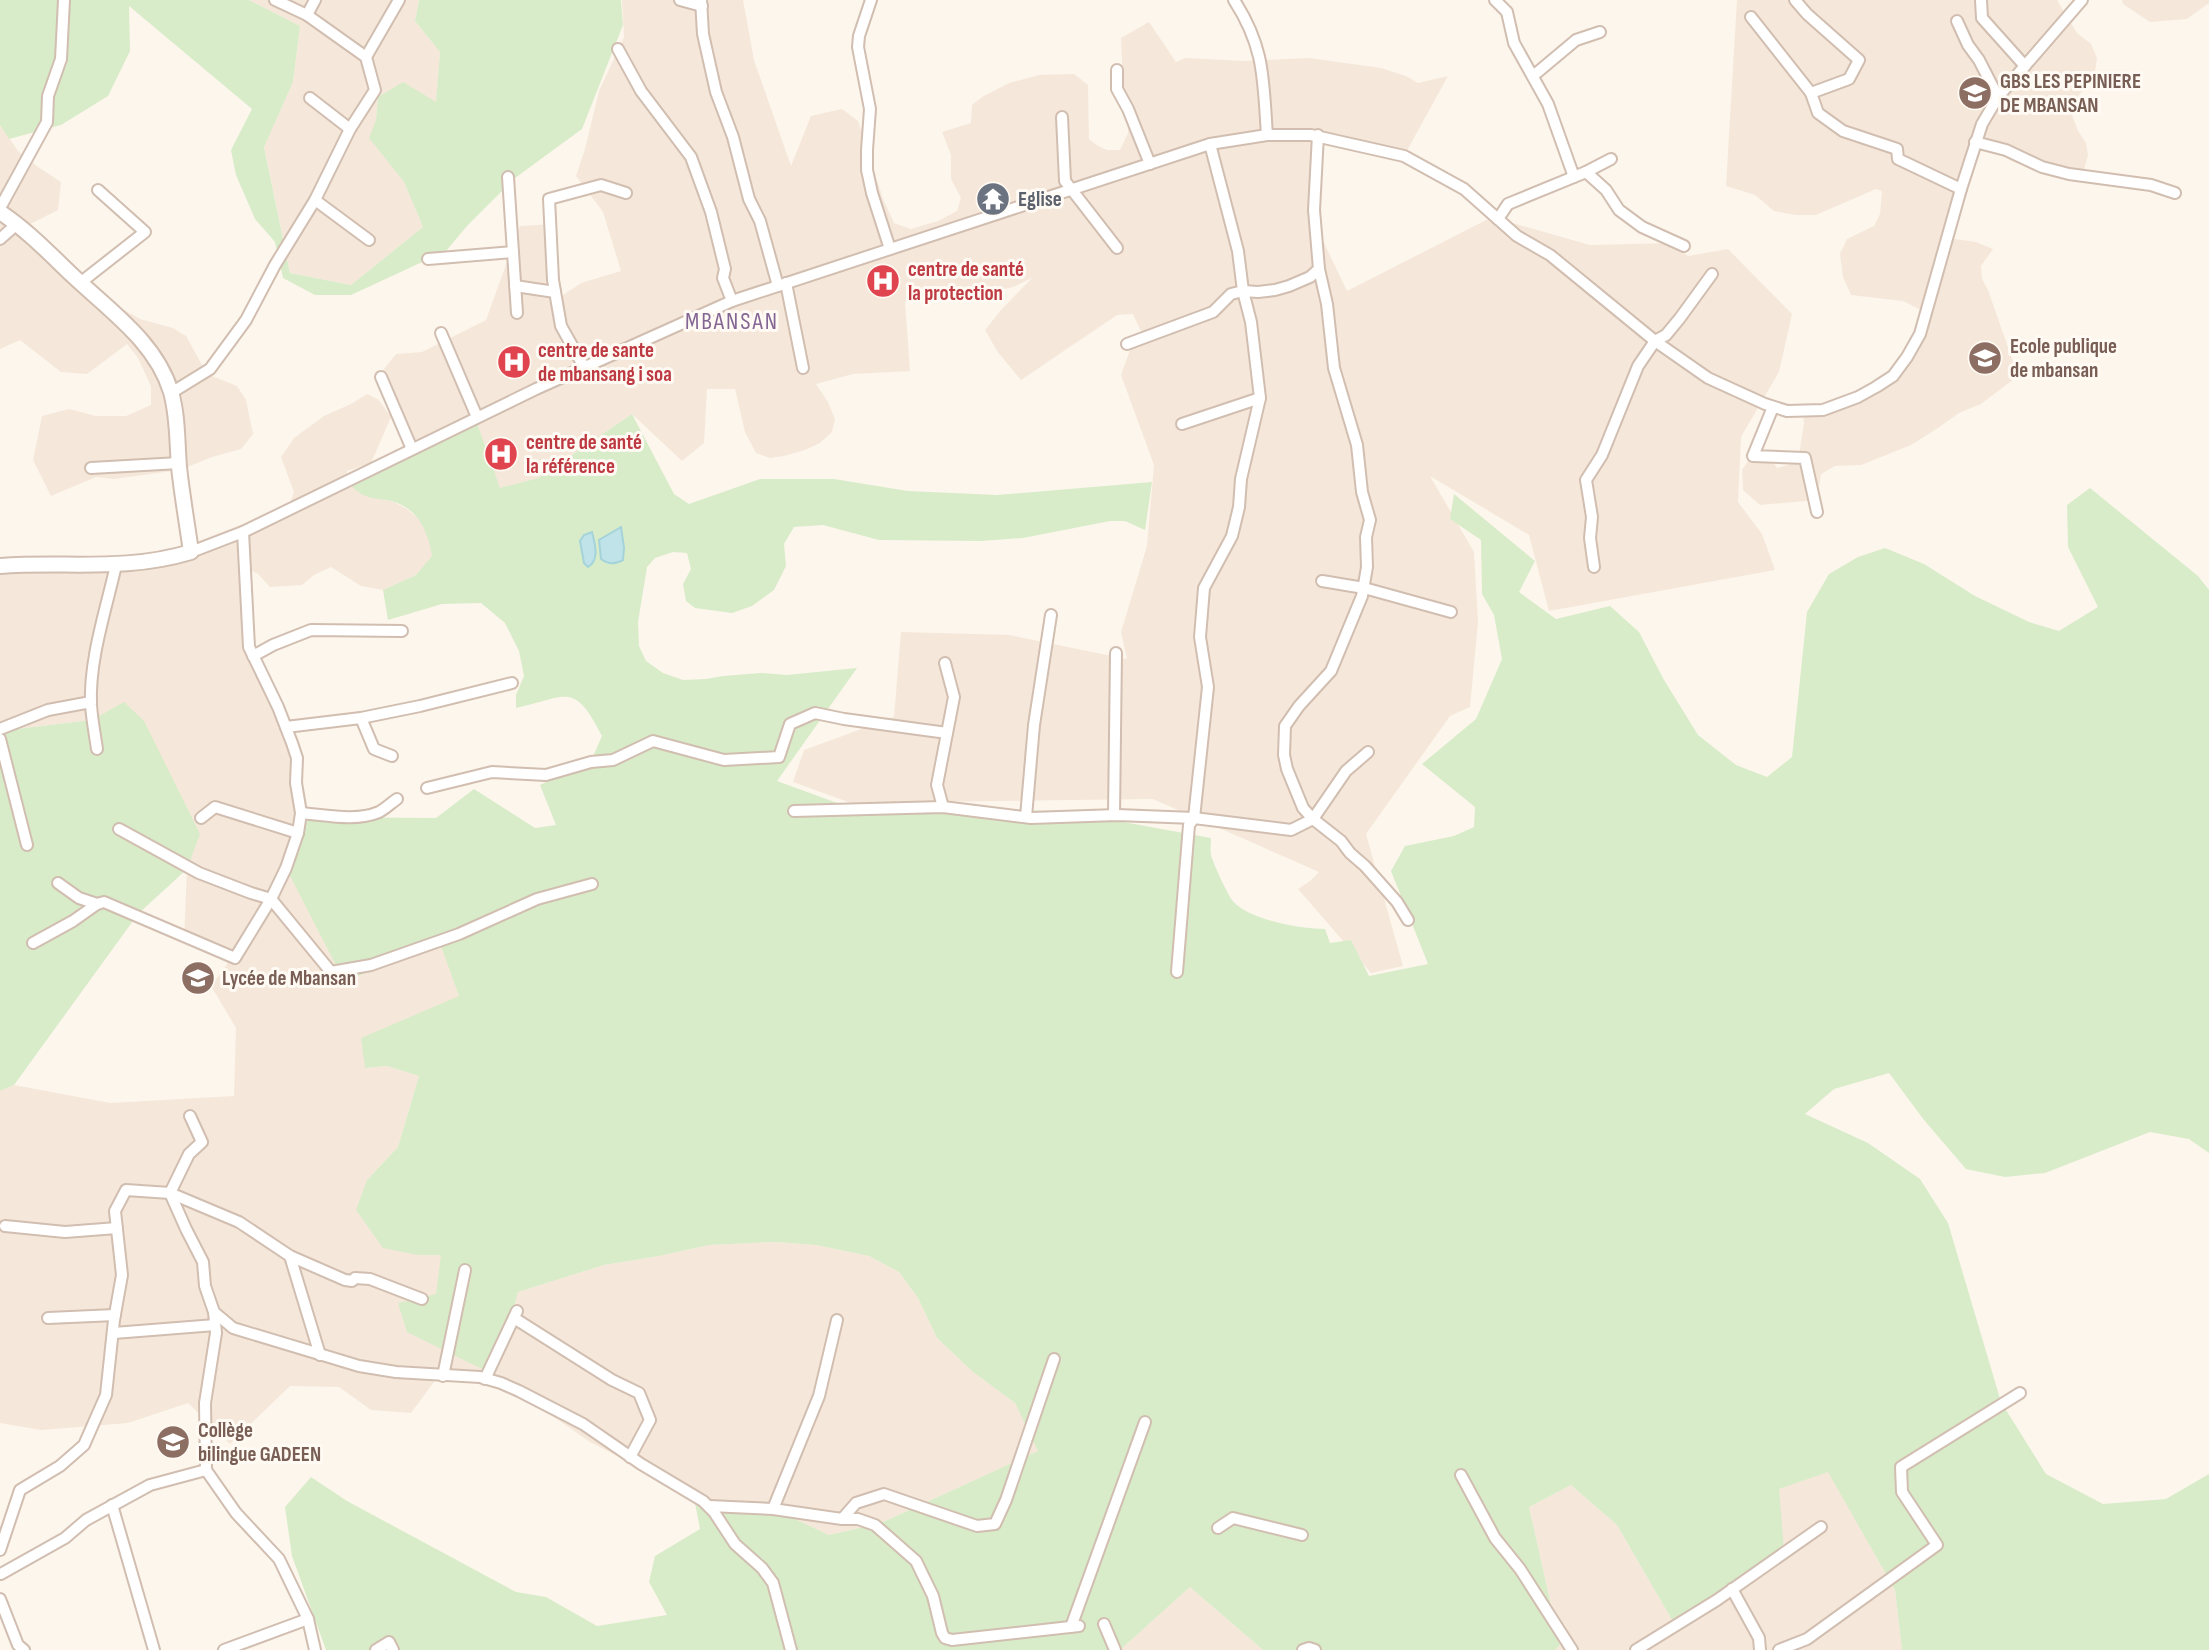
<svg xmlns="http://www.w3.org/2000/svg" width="2209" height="1650" font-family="'Sofia Sans Condensed',sans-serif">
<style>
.residential{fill:#f5e8da}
.green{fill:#d8ecc9}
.water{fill:#bfe3e8;stroke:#a5d3da;stroke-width:2}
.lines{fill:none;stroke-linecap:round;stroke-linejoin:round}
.minor-casing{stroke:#d1beb0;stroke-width:14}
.tertiary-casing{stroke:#d1beb0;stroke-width:18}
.minor{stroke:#fff;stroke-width:10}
.tertiary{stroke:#fff;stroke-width:14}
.labels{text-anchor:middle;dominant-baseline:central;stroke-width:6;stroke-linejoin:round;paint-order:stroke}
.education-label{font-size:21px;font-weight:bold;fill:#785e54;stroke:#fffaf3;text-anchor:start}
.worship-label{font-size:21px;font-weight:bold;fill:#5b616d;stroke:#fffaf3;text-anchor:start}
.health-label{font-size:21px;font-weight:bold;fill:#be3a42;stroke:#fffaf3;text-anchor:start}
.quarter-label{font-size:24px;letter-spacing:2px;fill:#846695;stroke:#fffaf3}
</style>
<rect width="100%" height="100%" fill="#fdf6ec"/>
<g class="residential">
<polygon points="249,0 419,0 415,21 440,52 436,103 378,97 376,120 370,138 404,182 423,227 351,285 290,273 264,146 293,82 300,26"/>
<polygon points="622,0 743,0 754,60 791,166 811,116 842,109 858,121 883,199 894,223 911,229 938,221 957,211 961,198 951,179 951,155 942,132 971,123 972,105 982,97 1009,83 1039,75 1074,74 1088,85 1089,139 1098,146 1107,150 1120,150 1128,133 1128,123 1124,105 1121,38 1149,22 1176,62 1185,58 1244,61 1309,58 1381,68 1406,76 1418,83 1448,76 1404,156 1318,135 1315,224 1347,291 1492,217 1590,245 1671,243 1688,256 1728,249 1792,314 1779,372 1741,437 1738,502 1762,534 1775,570 1549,611 1529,535 1430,476 1474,552 1478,622 1470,707 1450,716 1366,834 1403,966 1371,973 1298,889 1310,881 1319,872 1153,799 851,803 793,782 804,750 894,717 901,632 1009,635 1127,659 1121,632 1147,546 1154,465 1121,375 1130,350 1145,340 1133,314 1117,315 1021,380 997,351 985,330 1001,310 1032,278 1013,287 982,294 905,302 910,371 853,374 816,384 828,402 835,419 832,432 820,443 805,450 784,456 770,458 756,453 745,432 735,389 707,389 704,443 682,461 632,414 538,478 500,489 476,420 403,444 380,374 396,354 422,352 486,320 520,226 554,224 559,298 581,283 621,271 603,212 576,176 585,149 599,91 624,37"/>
<polygon points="1737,0 2057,0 2077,33 2091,44 2097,58 2095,72 2076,100 2072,115 2078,131 2086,143 2088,155 2083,173 2069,178 2046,174 2011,161 1976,142 1948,238 1976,242 1993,249 1981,266 1982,279 1988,290 2018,376 1981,404 1959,413 1938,428 1911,445 1861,465 1835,466 1821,474 1817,500 1760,505 1743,490 1742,470 1754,452 1768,455 1777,468 1798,462 1804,423 1802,409 1835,405 1894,373 1916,338 1925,312 1903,301 1851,295 1843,277 1840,254 1847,239 1874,226 1880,214 1882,191 1876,189 1816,215 1795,215 1774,211 1755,195 1726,186"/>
<polygon points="2122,0 2209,0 2209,3 2187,19 2150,22 2123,4"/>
<polygon points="0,125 18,151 38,167 61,182 58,210 24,227 96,294 140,319 173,328 186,336 207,374 237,386 246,400 253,434 241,449 212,457 180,470 114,479 96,477 51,496 33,460 42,416 69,409 96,416 126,416 151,405 151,386 138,358 127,344 87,374 61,372 20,340 0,349"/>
<polygon points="367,394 379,400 391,417 371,463 347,471 346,480 377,498 394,502 407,509 423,523 429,540 433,556 416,575 383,590 361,586 331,567 314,575 302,585 270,587 258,574 245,567 244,637 256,674 270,694 298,758 296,841 344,980 442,946 459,996 365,1068 387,1066 419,1076 398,1147 367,1180 418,1255 442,1255 436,1294 506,1338 518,1292 604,1265 659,1256 709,1245 775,1242 816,1245 869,1256 899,1272 918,1298 937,1338 973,1372 1015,1403 1039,1451 881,1523 829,1535 795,1519 744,1505 695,1503 678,1487 590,1442 538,1406 516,1394 468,1379 445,1367 411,1413 371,1410 339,1387 290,1386 230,1444 188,1403 128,1423 41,1430 0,1423 0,1091 14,1085 110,1103 234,1096 236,1028 211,986 228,963 184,939 187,869 92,720 0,731 0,566 142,563 289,506 294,492 281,457 294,438 324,416 351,404"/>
<polygon points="1828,1471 1895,1590 1902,1650 1555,1650 1560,1645 1529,1507 1571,1485 1617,1525 1679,1632 1779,1489"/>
<polygon points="1190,1587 1263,1650 1120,1650"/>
</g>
<g class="green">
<polygon points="0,0 249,0 300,26 293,82 264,147 290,273 351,285 423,227 404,182 369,138 376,120 378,97 403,82 436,102 440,52 415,21 419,0 621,0 623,25 582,129 515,178 467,226 446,251 351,295 315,295 283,278 275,242 255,219 236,175 231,150 252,109 129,6 130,51 108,96 61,125 9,139 0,125"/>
<path d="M632 414 674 494 689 504 760 479H834L908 491 997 495 1152 482 1145 530 1125 521H1110L1023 538 981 541 879 540 823 525 794 527 784 544 786 566 774 590 752 606 732 613 695 608 686 601 683 584 691 569 687 553 673 552 655 558 647 567 638 622 639 646 646 661 663 673 683 680 706 679 723 676 761 673 787 675 857 668 777 781 851 808 1063 811 1211 838C1211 843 1210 850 1211 855 1214 865 1226 891 1232 900 1247 920 1302 929 1325 929L1330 943 1351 940 1369 976 1428 964 1391 871 1405 846 1454 836 1474 827 1475 807 1422 764 1476 719 1502 659 1494 615 1482 594 1481 540 1450 519 1454 494 1535 561 1519 592 1556 619 1610 606 1639 632 1664 680 1698 735 1736 765 1767 777 1792 757 1807 612 1829 574 1858 557 1885 548 1924 564 1975 596 2029 622 2059 631 2098 607 2068 547 2067 505 2090 488 2198 576 2209 590V1153L2189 1139 2150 1132 2045 1173 2005 1177 1966 1169 1924 1120 1889 1073 1834 1089 1805 1114 1868 1143 1920 1179 1948 1223 2001 1402 2046 1474 2103 1504 2166 1499 2209 1474V1650H1902L1895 1590 1828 1472 1779 1489 1784 1551 1679 1632 1617 1525 1571 1485 1529 1507 1560 1645 1555 1650H1263L1190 1587 1120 1650H326L292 1556 285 1507 311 1477 347 1501 516 1592 546 1597 597 1626 667 1615 649 1582 655 1556 700 1529 695 1503 744 1504 795 1519 829 1535 881 1523 1038 1451 1015 1403 973 1372 937 1338 918 1298 899 1272 869 1256 816 1245 775 1242 709 1245 659 1256 604 1265 518 1292 506 1338 486 1371 407 1332 398 1303 436 1294 441 1255H418L383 1248 356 1210 367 1180 398 1147 419 1076 387 1066 365 1068 361 1038 459 996 441 946 344 981 286 868 309 817 436 818 474 789 535 828 556 825 540 785 591 761 602 736C574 681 568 696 516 708V695L524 676 519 651 505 623 481 603 442 604 388 620 383 590 416 575 432 556C428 531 418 508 391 501 382 499 372 499 363 495 357 492 351 485 346 481L476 420 500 488 538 478Z"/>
<polygon points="124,702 144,721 200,834 187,869 138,914 14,1085 0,1091 0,731 92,720"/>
</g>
<g class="water">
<path d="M621 527 624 548 623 560C615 564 609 565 601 559L599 540Z"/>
<path d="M592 532C595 544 600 560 588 567L584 563 580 541 584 535Z"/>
</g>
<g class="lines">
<g class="minor-casing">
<g id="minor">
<polyline points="680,0 702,6"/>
<polyline points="701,0 703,34 716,92 733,137 749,199 760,221 778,286"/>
<polyline points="871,0 859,36 858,47 870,109 867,150 867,170 872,193 890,249"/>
<path d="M1234 0C1265 48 1263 79 1267 135"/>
<polyline points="1495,0 1507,12 1514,43 1548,104 1574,177"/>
<polyline points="1795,0 1807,14 1859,60 1849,79 1811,93 1818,113 1843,131 1897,149 1898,159 1961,189"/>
<polyline points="1981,0 1982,18 2025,66"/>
<polyline points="307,15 315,0"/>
<polyline points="1751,17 1811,93"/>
<polyline points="1957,21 1968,45 1979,60 1998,97"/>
<polyline points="618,49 641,91 691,157 711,212 725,269 723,278 732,301"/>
<polyline points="366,57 399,0"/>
<polyline points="1117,70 1117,89 1128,109 1150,164"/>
<polyline points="1533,76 1576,40 1600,32"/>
<polyline points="310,98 350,129"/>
<polyline points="1062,117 1065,181 1117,248"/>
<polyline points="1318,135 1314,210 1319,269 1327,304 1334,368 1357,445 1362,492 1370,520 1366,537 1367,567 1362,596 1331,671 1299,706 1285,726 1284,755 1287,769 1303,808 1313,819 1341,841 1350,853 1365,866 1397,902 1408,920"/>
<polyline points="1975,142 2006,150 2042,167 2069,174 2151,185 2175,193"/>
<polyline points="1586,172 1606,190 1619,210 1642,227 1684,246"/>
<polyline points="508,177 517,313"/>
<polyline points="315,200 369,240"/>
<polyline points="0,208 47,122 48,96 61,59 64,0"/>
<polyline points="1498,219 1508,204 1586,172 1611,159"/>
<polyline points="0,239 17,224"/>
<polyline points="428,259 513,252"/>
<polyline points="80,283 145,232 98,190"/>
<polyline points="786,283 803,368"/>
<polyline points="515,286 555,292"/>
<polyline points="441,333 477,417"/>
<polyline points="1127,344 1213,312 1231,294 1243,291 1258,292 1275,290 1289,286 1310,277 1319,269"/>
<polyline points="584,367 561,326 553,280 549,199 601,185 626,193"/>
<polyline points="381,377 412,449"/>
<polyline points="171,393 210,369 246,320 275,265 315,200 350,129 375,90 366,57 307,15 275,0"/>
<polyline points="1773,407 1753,456 1805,458 1817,512"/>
<polyline points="1182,424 1260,398"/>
<polyline points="91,468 179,463"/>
<polyline points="191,552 243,532 536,389 732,301 1210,144 1267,135 1311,135 1404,156 1464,189 1517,236 1550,255 1655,341 1708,378 1765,404 1787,411 1823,410 1858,397 1876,387 1893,376 1907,357 1920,334 1961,189 1982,124 1998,97 2082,0"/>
<polyline points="1594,567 1590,538 1592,517 1586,480 1602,455 1638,366 1655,341 1666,335 1680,318 1712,274"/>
<polyline points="1322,581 1364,588 1451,612"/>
<polyline points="253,656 273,645 311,630 402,631"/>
<polyline points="361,718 374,749 392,756"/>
<polyline points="286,727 361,718 420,706 512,683"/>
<polyline points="0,729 48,710 91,702"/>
<polyline points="0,739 27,845"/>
<path d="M97 749C95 735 92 720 91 705 89 659 106 610 116 565"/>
<polyline points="427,788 492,772 546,775 591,762 613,760 653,741 724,760 779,757 790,724 815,713 844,719 947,733"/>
<polyline points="943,807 937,785 954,697 945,663"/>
<polyline points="794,811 943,807 1031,818 1117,815 1194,818 1291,830 1313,819 1346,771 1368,752"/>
<path d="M301 813C326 815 356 822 379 812 385 809 391 803 397 799"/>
<polyline points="1114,815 1116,653"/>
<polyline points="1026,817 1034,725 1051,615"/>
<polyline points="201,818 215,807 298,833"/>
<polyline points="119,829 199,873 251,893 271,899 331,972 371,965 459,934 537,899 592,884"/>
<polyline points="58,883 79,898 97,904"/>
<polyline points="33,943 73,921 97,904 104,902 235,958 271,899 286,868 298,833 301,813 296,783 297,758 292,743 278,707 249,647 243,532"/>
<polyline points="1177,972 1189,825 1194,818 1208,687 1200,637 1204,588 1232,536 1239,507 1241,479 1260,398 1251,322 1243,291 1238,251 1210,144"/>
<polyline points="190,1116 202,1142 189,1154 170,1193 186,1229 203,1262 205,1286 214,1312 233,1328 359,1366 396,1372 480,1377 501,1383 519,1391 583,1424 641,1464 703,1501 714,1512 735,1544 762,1568 773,1583 791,1650"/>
<polyline points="5,1226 65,1232 117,1228"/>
<polyline points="290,1256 320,1355"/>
<polyline points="214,1312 216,1333 205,1403 206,1470 236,1513 279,1559 308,1619 315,1650"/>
<polyline points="48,1318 115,1315"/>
<polyline points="514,1318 612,1380 639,1393 650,1420 630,1457"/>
<polyline points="114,1333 215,1325"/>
<polyline points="443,1376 465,1270"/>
<polyline points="485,1379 517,1311"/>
<polyline points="1461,1475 1495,1538 1520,1569 1572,1650"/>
<polyline points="112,1505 154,1650"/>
<polyline points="709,1506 773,1509 842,1519 858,1519 875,1525 916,1561 933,1596 942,1633 945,1638 952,1640 1079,1626"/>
<polyline points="773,1509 819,1396 837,1320"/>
<polyline points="842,1519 856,1503 884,1494 977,1526 995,1524 1006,1500 1054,1359"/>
<polyline points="1218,1528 1233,1518 1302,1535"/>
<polyline points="0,1550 20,1490 60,1466 84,1445 106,1395 114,1320 122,1275 115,1211 126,1190 170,1193 239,1222 290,1256 345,1280 352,1281 355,1278 370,1279 422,1299"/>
<polyline points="1,1574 65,1538 86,1520 150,1485 206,1470"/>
<polyline points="1732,1589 1759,1638 1760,1650"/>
<polyline points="0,1599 18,1645 24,1650"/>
<polyline points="1104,1624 1115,1650"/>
<polyline points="1071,1627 1145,1422"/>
<polyline points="224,1650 308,1619"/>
<polyline points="376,1650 389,1642 393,1650"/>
<polyline points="1303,1650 1309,1648 1315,1650"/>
<polyline points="1636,1650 1717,1600 1821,1527"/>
<polyline points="1779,1650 1807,1639 1937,1545 1902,1492 1901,1467 2020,1393"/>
</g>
</g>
<g class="tertiary-casing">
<path id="tertiary" d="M0 212C27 230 49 253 72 275 109 310 156 342 171 392 178 417 177 442 179 467 182 495 187 523 191 552 124 572 67 561 0 566"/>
</g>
<use href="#minor" class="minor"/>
<use href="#tertiary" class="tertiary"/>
</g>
<defs>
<g id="school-disc" transform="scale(1.75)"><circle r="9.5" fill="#8d6e63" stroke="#fffaf3"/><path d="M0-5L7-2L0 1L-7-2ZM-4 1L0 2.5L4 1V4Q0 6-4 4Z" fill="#fff"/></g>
<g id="temple-disc" transform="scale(1.75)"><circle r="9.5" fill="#6b7280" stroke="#fffaf3"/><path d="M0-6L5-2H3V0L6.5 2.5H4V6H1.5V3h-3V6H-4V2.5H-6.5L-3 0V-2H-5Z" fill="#fff"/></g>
<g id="hospital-disc" transform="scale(1.75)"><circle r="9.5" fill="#e0444e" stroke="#fffaf3"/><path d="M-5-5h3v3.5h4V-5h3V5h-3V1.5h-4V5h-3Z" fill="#fff"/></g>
</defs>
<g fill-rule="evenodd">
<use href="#school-disc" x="1975" y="93"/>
<use href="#temple-disc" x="993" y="199"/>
<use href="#hospital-disc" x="883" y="281"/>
<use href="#school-disc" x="1985" y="358"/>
<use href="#hospital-disc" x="514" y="362"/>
<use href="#hospital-disc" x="501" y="454"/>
<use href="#school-disc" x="198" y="978"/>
<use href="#school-disc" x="173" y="1442"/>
</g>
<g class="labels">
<g class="education-label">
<text x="2000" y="81">GBS LES PEPINIERE<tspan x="2000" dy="24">DE MBANSAN</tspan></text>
<text x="2010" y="346">Ecole publique<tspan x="2010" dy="24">de mbansan</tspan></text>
<text x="222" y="978">Lycée de Mbansan</text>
<text x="198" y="1430">Collège<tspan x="198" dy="24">bilingue GADEEN</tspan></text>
</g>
<g class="worship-label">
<text x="1018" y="199">Eglise</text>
</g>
<g class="health-label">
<text x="908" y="269">centre de santé<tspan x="908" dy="24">la protection</tspan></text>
<text x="538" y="350">centre de sante<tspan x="538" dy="24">de mbansang i soa</tspan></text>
<text x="526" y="442">centre de santé<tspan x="526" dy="24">la référence</tspan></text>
</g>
<g class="quarter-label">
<text x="732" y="321">MBANSAN</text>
</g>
</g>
</svg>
